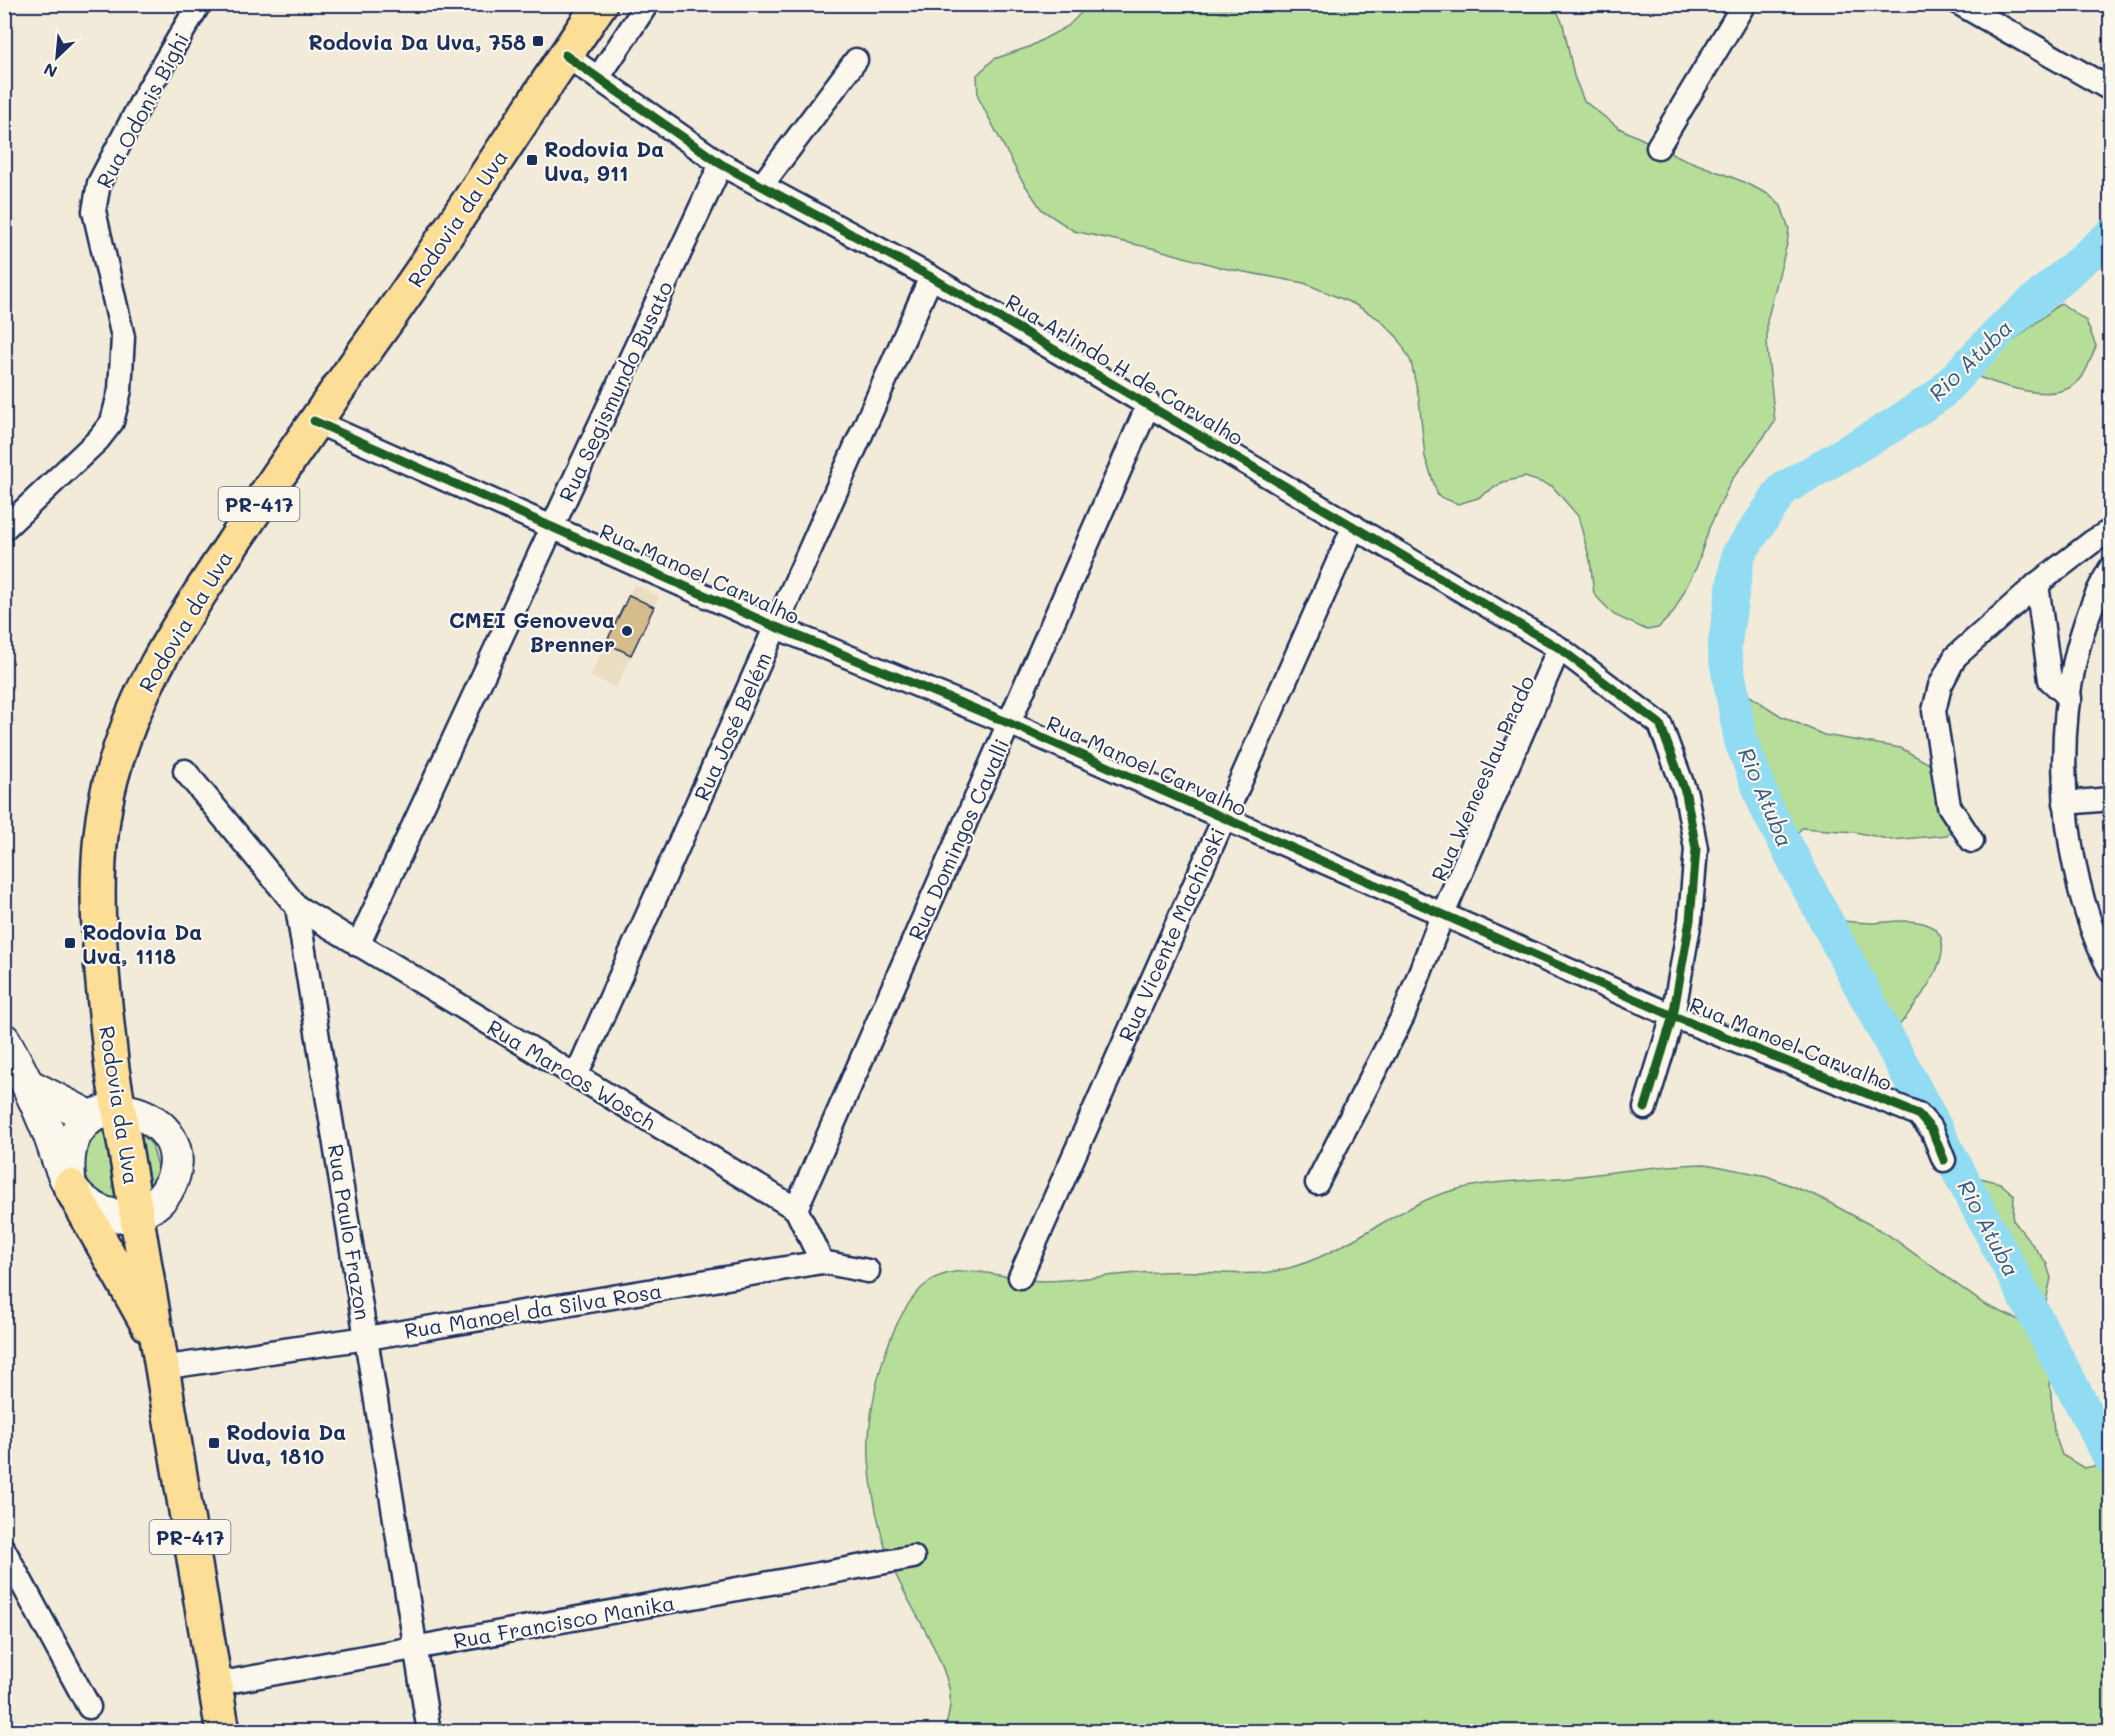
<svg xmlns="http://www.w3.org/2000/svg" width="2115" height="1736" font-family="Mali,sans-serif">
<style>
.built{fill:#eaddc2}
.green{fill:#b6de99;stroke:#68867c;stroke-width:1.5}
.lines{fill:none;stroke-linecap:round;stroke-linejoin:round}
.river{stroke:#91dcf2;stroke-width:34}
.building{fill:#d4bc8b;stroke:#1b2f5e;stroke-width:1.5}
.minor-casing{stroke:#1b2f5e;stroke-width:27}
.secondary-casing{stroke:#1b2f5e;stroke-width:36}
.trunk-casing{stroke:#1b2f5e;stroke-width:38}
.minor{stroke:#fbf7ec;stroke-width:22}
.secondary{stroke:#fbf7ec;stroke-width:32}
.trunk{stroke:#fcde96;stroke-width:33}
.cycleway-casing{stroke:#fbf7ec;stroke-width:13}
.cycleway{stroke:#1b5e20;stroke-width:9}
.poi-dot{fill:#1b2f5e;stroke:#fbf7ec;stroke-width:2}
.labels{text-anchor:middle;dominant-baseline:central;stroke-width:4.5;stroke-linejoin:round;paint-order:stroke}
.shield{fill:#fbf7ec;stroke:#5e6b89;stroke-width:1.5}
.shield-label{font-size:20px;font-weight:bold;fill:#1b2f5e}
.poi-label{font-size:21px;font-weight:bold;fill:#1b2f5e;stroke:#fbf7ec;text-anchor:start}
.street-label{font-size:21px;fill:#1b2f5e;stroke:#fbf7ec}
.water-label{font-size:22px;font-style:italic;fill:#385a83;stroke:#fbf7ec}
</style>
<rect width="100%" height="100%" fill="#f3ebd9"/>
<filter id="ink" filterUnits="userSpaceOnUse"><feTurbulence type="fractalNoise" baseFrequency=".0167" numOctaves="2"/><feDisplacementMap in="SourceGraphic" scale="12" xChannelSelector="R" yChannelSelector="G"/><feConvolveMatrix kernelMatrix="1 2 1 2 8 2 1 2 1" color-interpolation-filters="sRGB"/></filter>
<g filter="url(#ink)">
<polygon class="built" points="634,584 659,596 616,688 590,676"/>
<g class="green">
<polygon points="1089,5 1554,5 1563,24 1574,76 1584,101 1619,128 1684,159 1739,180 1768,194 1781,206 1789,229 1787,244 1767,321 1767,347 1775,422 1731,481 1709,528 1697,566 1673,613 1658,628 1647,630 1614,615 1594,594 1590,560 1578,516 1552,486 1525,477 1503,482 1478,498 1458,504 1438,496 1425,457 1419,399 1411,362 1398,338 1379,319 1354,304 1304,283 1223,268 1156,249 1074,231 1042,210 1021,179 978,97 977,75 994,59 1029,47 1068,26"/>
<path d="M2061 303 2086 321 2096 346C2092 356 2088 368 2082 377 2060 408 1998 385 1971 374Z"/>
<path d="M1736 687 1781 716 1824 735 1901 748 1947 774 1963 813 1947 835 1892 840 1855 832 1802 828 1783 848C1754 791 1742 752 1736 687Z"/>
<path d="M1821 919C1838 920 1855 923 1872 923 1889 922 1906 919 1923 923 1977 940 1903 1019 1887 1041Z"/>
<polygon points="101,1128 131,1129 143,1135 152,1145 159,1170 151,1194 99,1207 73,1159"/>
<path d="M1706 1164 1767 1176 1819 1197 1887 1234 1984 1304 2034 1327 2046 1319 2042 1305 1965 1174 2000 1183 2014 1195 2013 1220 2046 1262 2051 1278 2046 1301 2047 1346 2054 1432 2062 1455 2084 1468 2110 1463V1731H943C949 1720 952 1700 949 1688 938 1642 903 1599 887 1554 878 1524 871 1490 869 1459 866 1409 887 1312 930 1281 962 1259 1009 1281 1044 1281 1083 1280 1121 1273 1159 1272 1193 1270 1228 1275 1262 1273 1328 1267 1378 1218 1438 1195 1480 1180 1527 1181 1571 1177 1616 1172 1660 1165 1706 1164Z"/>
</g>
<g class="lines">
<polyline class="river" points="2110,236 2004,327 1939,395 1890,427 1783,489 1738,555 1724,649 1741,741 1767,809 2110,1458"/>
</g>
<polygon class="building" points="629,595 654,607 631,655 606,643"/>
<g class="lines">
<g class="minor-casing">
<g id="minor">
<polyline points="1960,4 2110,89"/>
<polyline points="565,55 721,164 931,277 1559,648 1660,724 1686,794 1696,849 1690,920 1673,1016 1645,1108"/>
<polyline points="598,78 647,4"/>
<polyline points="1658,147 1744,4"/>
<polyline points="762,185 856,60"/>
<polyline points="314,421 776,627 1009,723 1673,1016 1918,1114 1932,1130 1944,1160"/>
<polyline points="4,529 98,440 112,422 120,390 123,337 94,211 99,183 145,95 199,4"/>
<path d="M2110 569C2045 679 2053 859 2110 970"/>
<polyline points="2037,584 2050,680 2070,698"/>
<polyline points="185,771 297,907 429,1732"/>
<polyline points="2065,803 2110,799"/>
<polyline points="1972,841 1949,806 1934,711 1940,686 1955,657 2037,584 2092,542 2110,531"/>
<polyline points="297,907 796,1209 822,1262"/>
<polyline points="358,945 721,164"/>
<polyline points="576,1076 931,277"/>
<polyline points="1317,1183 1403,1016 1442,916 1559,648"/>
<polyline points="796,1209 1149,403"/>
<polyline points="1020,1277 1354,526"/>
<polyline points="161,1368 367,1338 822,1262 868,1271"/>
<polyline points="4,1550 89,1707"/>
<polyline points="216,1684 913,1557"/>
</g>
</g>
<g class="secondary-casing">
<g id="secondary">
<path d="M4 1040C21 1070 35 1099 48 1131 55 1148 60 1171 70 1186 81 1202 100 1215 119 1216 137 1217 156 1207 166 1192 217 1109 51 1062 70 1186"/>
<polyline points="30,1086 90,1117"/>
</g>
</g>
<g class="trunk-casing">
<g id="trunk">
<polyline points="70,1186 148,1325"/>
<path d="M223 1732 112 1069C102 978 87 869 111 779 136 684 181 622 233 543 285 465 338 388 393 312 464 212 530 107 600 4"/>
</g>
</g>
<use href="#minor" class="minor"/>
<use href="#secondary" class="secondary"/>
<use href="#trunk" class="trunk"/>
<g class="cycleway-casing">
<g id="cycleway">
<polyline points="565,55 721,164 931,277 1559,648 1660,724 1686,794 1696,849 1690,920 1673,1016 1645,1108"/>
<polyline points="314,421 776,627 1009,723 1673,1016 1918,1114 1932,1130 1944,1160"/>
</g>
</g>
<use href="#cycleway" class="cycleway"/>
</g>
</g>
<g class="poi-dot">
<rect x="532" y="35" width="12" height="12" rx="3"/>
<rect x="526" y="154" width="12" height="12" rx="3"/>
<circle cx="627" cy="631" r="6"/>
<rect x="64" y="937" width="12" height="12" rx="3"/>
<rect x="208" y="1437" width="12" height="12" rx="3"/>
</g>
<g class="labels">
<g class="shield">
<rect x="218.5" y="487" width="81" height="34" rx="4.5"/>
<rect x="149.5" y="1520" width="81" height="34" rx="4.5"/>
</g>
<g class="shield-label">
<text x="259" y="504">PR-417</text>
<text x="190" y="1537">PR-417</text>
</g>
<g class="poi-label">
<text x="526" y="41" text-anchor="end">Rodovia Da Uva, 758</text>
<text x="544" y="148">Rodovia Da<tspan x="544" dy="24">Uva, 911</tspan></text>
<text x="615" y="619" text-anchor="end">CMEI Genoveva<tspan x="615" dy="24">Brenner</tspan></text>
<text x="82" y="931">Rodovia Da<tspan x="82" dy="24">Uva, 1118</tspan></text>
<text x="226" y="1431">Rodovia Da<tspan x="226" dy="24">Uva, 1810</tspan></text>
</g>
<g class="street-label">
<text transform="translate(142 110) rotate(-62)">Rua Odonis Bighi</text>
<text transform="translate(457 218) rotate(-56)">Rodovia da Uva</text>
<text transform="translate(1125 369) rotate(31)">Rua Arlindo H de Carvalho</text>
<text transform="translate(615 391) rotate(-65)">Rua Segismundo Busato</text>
<text transform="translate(700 573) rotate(24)">Rua Manoel Carvalho</text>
<text transform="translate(185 621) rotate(-59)">Rodovia da Uva</text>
<text transform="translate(732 726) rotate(-66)">Rua José Belém</text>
<text transform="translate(1147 765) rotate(24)">Rua Manoel Carvalho</text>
<text transform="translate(1482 778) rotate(-66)">Rua Wenceslau Prado</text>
<text transform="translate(958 839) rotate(-66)">Rua Domingos Cavalli</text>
<text transform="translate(1171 934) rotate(-66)">Rua Vicente Machioski</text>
<text transform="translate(1791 1043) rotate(22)">Rua Manoel Carvalho</text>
<text transform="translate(572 1074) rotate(31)">Rua Marcos Wosch</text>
<text transform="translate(120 1105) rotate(81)">Rodovia da Uva</text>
<text transform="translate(350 1232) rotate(81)">Rua Paulo Frazon</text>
<text transform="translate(533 1310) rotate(-9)">Rua Manoel da Silva Rosa</text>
<text transform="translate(564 1621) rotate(-10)">Rua Francisco Manika</text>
</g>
<g class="water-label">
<text transform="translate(1970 360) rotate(-44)">Rio Atuba</text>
<text transform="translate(1766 797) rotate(67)">Rio Atuba</text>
<text transform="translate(1989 1228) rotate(62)">Rio Atuba</text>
</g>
</g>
<rect width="2115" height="1736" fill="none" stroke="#fbf7ec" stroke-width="24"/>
<rect x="12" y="12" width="2091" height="1712" fill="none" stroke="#1b2f5e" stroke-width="2" filter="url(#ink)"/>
<g transform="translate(57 57) rotate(206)" stroke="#fbf7ec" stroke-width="4.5" paint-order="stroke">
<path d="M0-4.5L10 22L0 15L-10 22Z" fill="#1b2f5e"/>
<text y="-9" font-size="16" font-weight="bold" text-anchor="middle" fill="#1b2f5e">N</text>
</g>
</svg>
